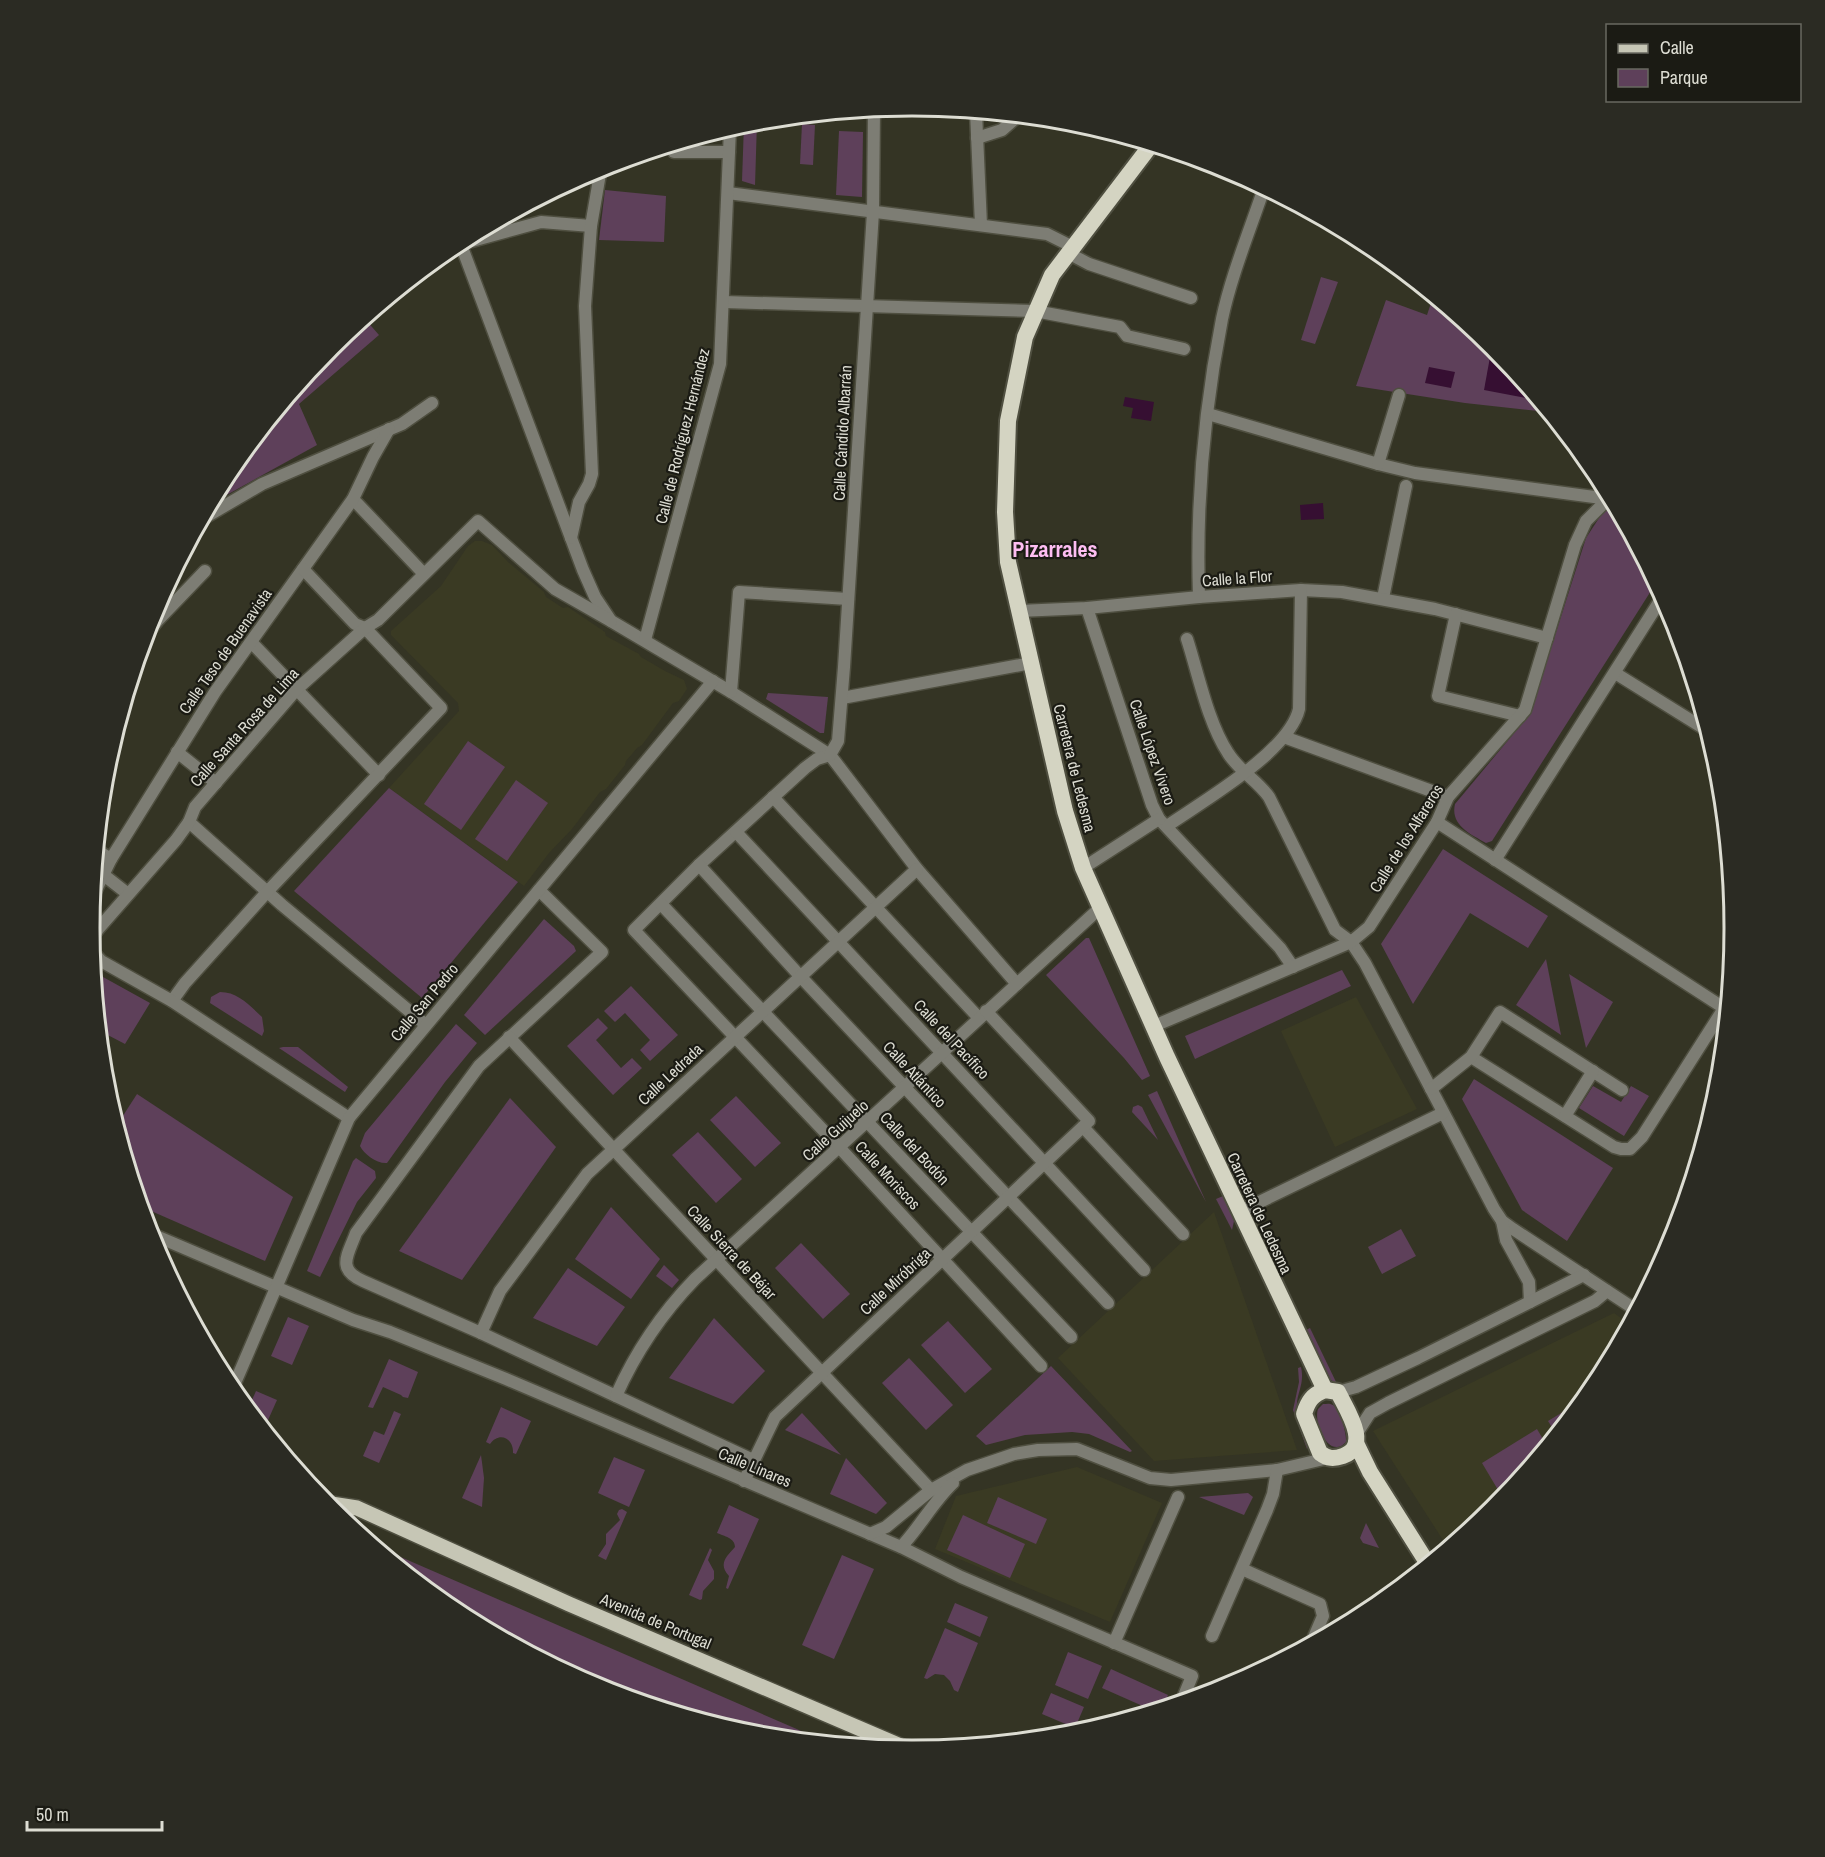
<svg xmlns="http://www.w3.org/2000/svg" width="1825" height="1857" font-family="'Archivo Narrow',sans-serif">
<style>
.built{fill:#3a3a23}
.green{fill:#5e405a}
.water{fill:#360f32}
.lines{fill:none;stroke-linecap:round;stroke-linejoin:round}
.minor-casing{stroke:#4f4f40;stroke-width:15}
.primary-casing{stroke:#4f4f40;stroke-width:18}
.trunk-casing{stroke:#4f4f40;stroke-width:20}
.minor{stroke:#7d7d74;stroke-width:12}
.primary{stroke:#c6c6b5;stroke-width:15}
.trunk{stroke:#d4d4c2;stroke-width:16}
.labels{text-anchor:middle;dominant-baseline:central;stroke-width:4.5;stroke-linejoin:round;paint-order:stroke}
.street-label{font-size:16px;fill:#ddddd3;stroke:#1b1b14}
.district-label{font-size:22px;font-weight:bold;fill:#fdbdf2;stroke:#1b1b14}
.rim{fill:none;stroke:#ddddd3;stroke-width:3}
</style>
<rect width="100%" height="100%" fill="#343424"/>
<g class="built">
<polygon points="475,541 482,541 492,545 508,562 544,592 546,597 563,608 568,607 605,632 606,636 639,654 641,657 665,671 684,680 687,689 679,701 673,703 642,745 637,748 626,761 625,765 606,789 600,792 572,829 549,853 524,886 389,788 459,711 458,703 391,635 391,631 441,586 468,546"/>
<polygon points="1356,997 1417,1109 1335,1147 1281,1031"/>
<polygon points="1214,1212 1297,1450 1154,1461 1058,1358"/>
<polygon points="1614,1313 1629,1324 1596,1386 1494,1510 1448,1548 1373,1431"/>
<polygon points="1077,1467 1162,1503 1110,1622 935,1549 956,1496"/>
</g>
<g class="green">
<polygon points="757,121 755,185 742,181 744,124"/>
<polygon points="802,124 815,125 813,165 800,164"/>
<polygon points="839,131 863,132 862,197 836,195"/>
<polygon points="605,190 666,196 664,242 599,240"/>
<polygon points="1321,277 1338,282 1315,344 1301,340"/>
<polygon points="1386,300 1427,315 1432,300 1437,300 1494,347 1547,412 1465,403 1356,386"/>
<polygon points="365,319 379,335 299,404 317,445 212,503 229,471 331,347"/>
<path d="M1613 503 1656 583 1492 841 1486 843C1470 834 1450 825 1455 804L1530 714 1586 538 1601 515Z"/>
<polygon points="768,693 828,697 824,733 820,733 766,699"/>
<polygon points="468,741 505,767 461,830 424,804"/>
<polygon points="516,780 548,803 507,861 475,839"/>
<polygon points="389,788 518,882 422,998 294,891"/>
<polygon points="1443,849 1548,916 1528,948 1470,913 1413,1004 1381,944"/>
<polygon points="544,919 574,946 576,951 485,1035 464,1015"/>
<polygon points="1086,938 1089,938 1150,1076 1142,1080 1124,1058 1046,975"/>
<polygon points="1546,959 1561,1035 1516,1005"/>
<polygon points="1342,970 1351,986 1195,1059 1185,1036"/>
<polygon points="94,972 150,1003 125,1044 102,1032 100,1035"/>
<polygon points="1569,974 1613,1002 1586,1048"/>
<polygon points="631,986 678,1035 650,1061 640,1050 650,1040 625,1013 615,1022 604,1011"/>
<path d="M220 992C238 992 249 1005 262 1017L264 1031 262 1036 210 1003 211 997Z"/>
<polygon points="598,1018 608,1028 596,1040 621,1068 632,1058 642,1068 613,1095 567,1046"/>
<path d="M456 1024 477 1043 445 1082 387 1163C377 1164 364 1154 360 1146L365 1133Z"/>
<polygon points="283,1047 298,1047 348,1087 345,1092 279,1048"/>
<polygon points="1474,1079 1613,1168 1567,1241 1522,1210 1462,1099"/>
<polygon points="1593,1086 1621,1102 1631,1086 1649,1096 1624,1136 1579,1108"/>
<polygon points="1157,1091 1206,1202 1148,1095"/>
<polygon points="137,1094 293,1197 265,1261 142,1207 117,1125"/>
<polygon points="736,1096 781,1143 755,1167 710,1120"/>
<polygon points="510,1098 556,1147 462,1280 399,1251"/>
<polygon points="1138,1105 1142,1107 1158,1140 1132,1112 1133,1107"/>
<polygon points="698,1132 742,1179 716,1203 672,1155"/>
<polygon points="356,1158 375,1171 376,1178 357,1202 320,1277 307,1271 353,1161"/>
<polygon points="1223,1196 1234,1221 1232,1230 1216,1199"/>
<polygon points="611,1207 660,1259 631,1299 575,1259"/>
<polygon points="1401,1229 1416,1256 1382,1274 1368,1247"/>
<polygon points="801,1243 850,1294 823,1319 775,1268"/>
<polygon points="664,1265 679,1280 672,1288 656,1276"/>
<polygon points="568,1268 625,1307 597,1346 533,1318"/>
<polygon points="288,1317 309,1326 292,1365 271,1356"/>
<polygon points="714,1318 765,1371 733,1404 669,1378"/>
<polygon points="948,1321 992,1369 965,1393 921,1345"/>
<polygon points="1310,1328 1337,1384 1328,1378 1304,1331"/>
<polygon points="909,1358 953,1405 926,1430 882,1383"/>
<polygon points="389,1359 418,1372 408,1398 403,1397 401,1395 383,1387 373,1408 368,1407"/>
<polygon points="1051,1366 1132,1451 1130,1452 1089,1434 1072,1432 1025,1435 986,1445 976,1436"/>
<path d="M1301 1367C1305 1385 1296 1393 1297 1408 1297 1423 1308 1435 1307 1449L1293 1410 1299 1382 1298 1368Z"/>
<polygon points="256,1391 277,1400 264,1429 248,1409"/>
<polygon points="1586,1398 1556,1434 1548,1421"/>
<path d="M1323 1404C1327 1404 1329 1403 1333 1405 1340 1409 1347 1434 1346 1442 1329 1461 1313 1422 1318 1409Z"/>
<path d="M501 1407 531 1421 516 1454 513 1453C514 1438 499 1431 490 1444L486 1442Z"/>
<polygon points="394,1411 401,1414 379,1463 363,1456 374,1431 384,1435"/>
<polygon points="802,1413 841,1455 785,1430"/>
<polygon points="1537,1429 1547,1446 1513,1487 1501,1495 1482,1463"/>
<polygon points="481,1455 484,1478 482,1507 462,1498"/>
<polygon points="614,1457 645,1470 629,1507 598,1493"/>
<polygon points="846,1458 887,1503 876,1514 830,1494"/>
<polygon points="1248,1493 1253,1497 1244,1515 1199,1497"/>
<polygon points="998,1497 1047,1519 1036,1544 987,1523"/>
<path d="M729 1505 759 1519 728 1589 726 1588 729 1576C718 1564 726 1557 735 1547 735 1538 724 1536 717 1533Z"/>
<polygon points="622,1509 627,1512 606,1560 598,1556 606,1544 606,1534 620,1520 617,1514 619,1510"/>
<polygon points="963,1515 1025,1544 1010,1578 947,1550"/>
<polygon points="1366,1523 1379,1548 1363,1543 1360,1538"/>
<polygon points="373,1545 829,1743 752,1735 597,1688 455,1612"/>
<polygon points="710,1548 712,1550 708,1560 714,1571 714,1579 703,1591 702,1599 700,1600 689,1595"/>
<polygon points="842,1555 874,1569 834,1659 802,1645"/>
<polygon points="955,1603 988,1617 980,1637 947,1622"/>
<polygon points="945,1628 978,1643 958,1692 954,1690 950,1681 944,1675 935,1674 927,1679 924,1678"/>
<polygon points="1068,1652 1102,1666 1088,1699 1055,1685"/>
<polygon points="1111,1669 1168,1695 1163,1708 1154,1711 1102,1688"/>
<polygon points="1051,1693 1084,1707 1075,1728 1042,1714"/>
</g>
<g class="water">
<polygon points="1490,357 1505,360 1537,400 1484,390"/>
<polygon points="1429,367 1455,372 1451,388 1425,383"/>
<polygon points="1125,397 1154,402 1151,421 1131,418 1133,408 1123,406"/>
<polygon points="1323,503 1324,519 1301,520 1300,505"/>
</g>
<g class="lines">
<g class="minor-casing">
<g id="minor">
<polyline points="976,112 981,225"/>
<polyline points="977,138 1002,130 1018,116"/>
<polyline points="674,152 729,152"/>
<polyline points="728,193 1047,234 1073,247"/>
<polyline points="460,242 583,570 595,597 611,621 731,692 830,755 917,869 1017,984"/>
<polyline points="461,244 541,222 591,226"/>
<polyline points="1068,253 1089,264 1191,298"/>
<polyline points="724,302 1035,311 1120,327 1127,336 1184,349"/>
<polyline points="1208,414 1378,464 1415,473 1609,499"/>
<polyline points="1378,464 1399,395"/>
<polyline points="353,499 424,574"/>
<polyline points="204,518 262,484 402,424 432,403"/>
<polyline points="571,538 579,502 589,484 592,474 585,306 591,226 601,168"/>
<path d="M1199 597C1196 505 1204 410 1222 319 1231 276 1250 230 1264 188"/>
<polyline points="1383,598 1406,486"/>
<polyline points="1087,608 1152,805 1159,819 1280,948 1293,967"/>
<polyline points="1019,611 1087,608 1199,597 1301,590 1342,592 1435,609 1547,638"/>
<polyline points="1456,614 1438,696 1520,716"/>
<polyline points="146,635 158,620 205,571"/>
<path d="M1187 639C1198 673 1208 723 1228 753 1239 771 1257 780 1269 797L1335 930 1351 942 1365 963 1494 1209 1502 1221 1513 1229 1636 1310"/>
<polyline points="645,640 720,364 730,129"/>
<polyline points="251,642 379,775"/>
<polyline points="1615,673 1708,731"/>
<polyline points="731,692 739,592 848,599"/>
<polyline points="842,698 1031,663"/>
<polyline points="1284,737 1448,797"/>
<polyline points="177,752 216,783"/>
<polyline points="830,755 817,759 805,768 699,865 634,930 839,1147 1041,1366"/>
<polyline points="830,755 838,741 844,667 873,212 874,110"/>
<polyline points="773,797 979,1018"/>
<polyline points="189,822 282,905 426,1025"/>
<polyline points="1437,822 1724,1008"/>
<path d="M1167 826C1203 801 1289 752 1299 709L1301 590"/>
<polyline points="736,832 1144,1270"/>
<polyline points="98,851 111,859"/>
<polyline points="1495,860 1663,596"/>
<polyline points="699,865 800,976 1108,1303"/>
<polyline points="1083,868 1159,819"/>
<polyline points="105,876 128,894"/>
<path d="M539 890 602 952 479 1066 356 1233C348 1255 336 1269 363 1281L481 1333 753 1460"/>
<polyline points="93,896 111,859 215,692 353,499 373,457 389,429"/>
<polyline points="661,904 1071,1337"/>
<polyline points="172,1001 185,983 267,892 441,708 365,628 355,624 303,569"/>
<polyline points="1154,1026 1351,942 1369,927 1437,822 1448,797 1525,710 1575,545 1586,521 1610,497"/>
<polyline points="509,1037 931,1490"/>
<polyline points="1471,1057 1614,1147 1621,1149 1630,1149 1642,1137 1728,1002"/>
<polyline points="1431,1089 1471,1057 1500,1012 1622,1090"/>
<polyline points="1565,1116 1593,1071"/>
<polyline points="349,1118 172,1001 101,961 94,953 94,935 99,928 176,840 189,822 195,807 296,690 365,628 378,620 478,521 555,589 611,621"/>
<polyline points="1083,1127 1183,1234"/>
<polyline points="1241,1211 1443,1113"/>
<polyline points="1502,1221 1506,1240 1529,1282 1530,1302"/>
<polyline points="149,1233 353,1320 390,1332 506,1379 901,1547 961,1577 1192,1676 1181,1703"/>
<polyline points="481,1333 500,1291 587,1174 917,869"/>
<polyline points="232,1390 349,1118 713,681"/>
<polyline points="1338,1392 1356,1387 1418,1358 1584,1275"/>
<path d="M616 1396C636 1351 661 1314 695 1279L1100 908"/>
<polyline points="1357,1433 1370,1413 1388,1403 1595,1301 1607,1291"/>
<polyline points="744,1481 775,1417 1089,1121 986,1011"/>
<polyline points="870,1534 886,1527 931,1490 967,1470 1014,1454 1038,1450 1077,1449 1150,1478 1171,1480 1277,1470 1328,1458"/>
<path d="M901 1547C920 1527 933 1502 953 1483"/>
<polyline points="1242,1569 1320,1604 1323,1616 1311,1644"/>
<polyline points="1212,1636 1267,1510 1273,1494 1277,1470"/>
<polyline points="1114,1643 1178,1497"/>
</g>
</g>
<g class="primary-casing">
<polyline id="primary" points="325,1503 357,1508 569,1604 912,1751"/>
</g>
<g class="trunk-casing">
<g id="trunk">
<polyline points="1151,145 1052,275 1025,337 1008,421 1005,512 1008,562 1065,811 1083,868 1167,1057 1325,1390"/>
<path d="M1325 1390 1338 1392C1346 1409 1372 1446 1343 1456 1334 1459 1328 1459 1320 1453L1304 1414C1308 1401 1312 1395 1325 1390Z"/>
<polyline points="1356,1443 1370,1472 1428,1564"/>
</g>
</g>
<use href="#minor" class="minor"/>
<use href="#primary" class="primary"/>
<use href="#trunk" class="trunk"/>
</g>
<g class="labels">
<g class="street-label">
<text transform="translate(842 433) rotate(-87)">Calle Cándido Albarrán</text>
<text transform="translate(682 436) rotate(-76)">Calle de Rodríguez Hernández</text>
<text transform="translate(1237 578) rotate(-4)">Calle la Flor</text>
<text transform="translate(225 651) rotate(-55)">Calle Teso de Buenavista</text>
<text transform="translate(244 727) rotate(-48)">Calle Santa Rosa de Lima</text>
<text transform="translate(1153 752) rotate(71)">Calle López Vivero</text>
<text transform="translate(1075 768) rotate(76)">Carretera de Ledesma</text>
<text transform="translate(1406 838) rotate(-58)">Calle de los Alfareros</text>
<text transform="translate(424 1002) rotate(-50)">Calle San Pedro</text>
<text transform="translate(952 1039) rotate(47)">Calle del Pacífico</text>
<text transform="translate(670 1074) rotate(-43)">Calle Ledrada</text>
<text transform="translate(915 1074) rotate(47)">Calle Atlántico</text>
<text transform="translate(835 1130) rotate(-42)">Calle Guijuelo</text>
<text transform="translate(915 1148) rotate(47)">Calle del Bodón</text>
<text transform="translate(888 1175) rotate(47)">Calle Moriscos</text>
<text transform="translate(1260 1213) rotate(65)">Carretera de Ledesma</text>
<text transform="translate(732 1252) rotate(47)">Calle Sierra de Béjar</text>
<text transform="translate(895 1281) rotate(-43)">Calle Miróbriga</text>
<text transform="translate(755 1467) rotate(23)">Calle Linares</text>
<text transform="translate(656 1621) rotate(23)">Avenida de Portugal</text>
</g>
<g class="district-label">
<text x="1055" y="549">Pizarrales</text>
</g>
</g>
<path d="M0 0H1825V1857H0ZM100 928a812 812 0 1 1 1624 0a812 812 0 1 1-1624 0Z" fill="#2b2b23" fill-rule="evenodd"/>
<path class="rim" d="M100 928a812 812 0 1 1 1624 0a812 812 0 1 1-1624 0Z"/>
<rect x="1606" y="24" width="195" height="78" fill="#1b1b14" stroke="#696960" stroke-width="1.5"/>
<rect x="1618" y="44" width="30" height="9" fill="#c6c6b5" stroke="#696960" stroke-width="1.5"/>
<text x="1660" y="54" font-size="18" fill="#ddddd3">Calle</text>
<rect x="1618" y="69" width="30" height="18" fill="#5e405a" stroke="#696960" stroke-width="1.5"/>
<text x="1660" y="84" font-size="18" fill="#ddddd3">Parque</text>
<path d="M27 1821v9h135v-9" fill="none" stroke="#ddddd3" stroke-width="3"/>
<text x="36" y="1821" font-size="18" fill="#ddddd3" stroke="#1b1b14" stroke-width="4.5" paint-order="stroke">50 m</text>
</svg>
